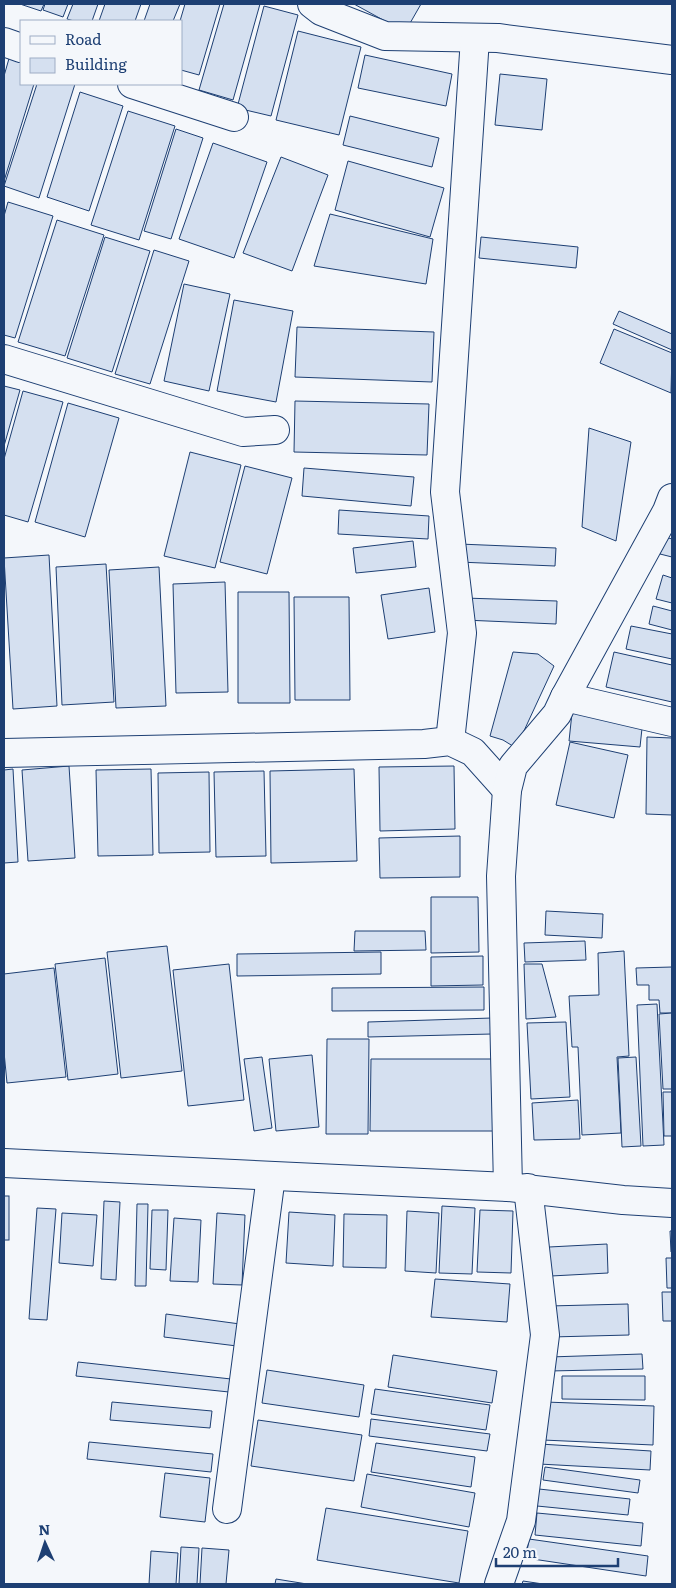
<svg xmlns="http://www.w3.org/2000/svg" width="676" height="1588" font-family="Literata,serif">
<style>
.building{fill:#d5e0f0;stroke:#1d3f73}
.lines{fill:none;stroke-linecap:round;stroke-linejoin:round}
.street-casing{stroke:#1d3f73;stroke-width:30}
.secondary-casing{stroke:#1d3f73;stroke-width:30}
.street{stroke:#f4f7fb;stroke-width:28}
.secondary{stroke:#f4f7fb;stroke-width:28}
</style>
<rect width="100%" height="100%" fill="#f4f7fb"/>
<g class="building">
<polygon points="20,4 44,4 41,11"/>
<polygon points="45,4 68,4 63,17 43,10"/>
<polygon points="73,4 98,4 92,21 74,21 67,19"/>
<polygon points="105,4 141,4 135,21 99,21"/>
<polygon points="150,4 180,4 173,21 144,21"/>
<polygon points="185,4 220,4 199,75 181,70 180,21"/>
<polygon points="224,4 260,4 233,100 199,90"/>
<polygon points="354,4 421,4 405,32"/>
<polygon points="264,6 298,15 271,116 237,108"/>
<polygon points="298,31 361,47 339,135 276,120"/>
<polygon points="10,55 21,59 21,84 34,84 4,181 4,76"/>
<polygon points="365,55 452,74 446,106 358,88"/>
<polygon points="500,74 547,79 542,130 495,125"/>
<polygon points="37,84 75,84 39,198 4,186"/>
<polygon points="80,92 123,106 89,211 47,197"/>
<polygon points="128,111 175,126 139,240 91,225"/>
<polygon points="350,116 439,138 432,167 343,145"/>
<polygon points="176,129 203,138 171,239 144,231"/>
<polygon points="213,143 267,162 234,258 179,239"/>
<polygon points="281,157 328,175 292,271 243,253"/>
<polygon points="348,161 444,188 430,237 335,210"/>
<polygon points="8,202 53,216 15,338 4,335 4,216"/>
<polygon points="330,214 433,239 426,284 314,266"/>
<polygon points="57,220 104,235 65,356 18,342"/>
<polygon points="105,237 150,251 112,372 67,358"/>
<polygon points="481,237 578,247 576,268 479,258"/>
<polygon points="154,250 189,261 150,384 115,374"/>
<polygon points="184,284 230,294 209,391 164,381"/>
<polygon points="234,300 293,311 276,402 217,391"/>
<polygon points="619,311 672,334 672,350 613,324"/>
<polygon points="297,327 434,332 432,382 295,377"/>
<polygon points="614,329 672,353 671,393 600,363"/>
<polygon points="4,386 20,390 4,446"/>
<polygon points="23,391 63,402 28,522 4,515 4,459"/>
<polygon points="295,401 429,404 427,455 294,452"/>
<polygon points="68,403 119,418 85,537 35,522"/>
<polygon points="589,428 631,442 616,541 582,527"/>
<polygon points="190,452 241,465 215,568 164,556"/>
<polygon points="245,466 292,478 267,574 220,562"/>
<polygon points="304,468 414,477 411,506 302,496"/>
<polygon points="339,510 429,516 428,539 338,534"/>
<polygon points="665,537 672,539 672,557 660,554"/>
<polygon points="413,541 416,567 356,573 353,548"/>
<polygon points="459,544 556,548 555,566 458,562"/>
<polygon points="49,555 57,706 13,709 4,558"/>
<polygon points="106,564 114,702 62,705 56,567"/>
<polygon points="159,567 166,706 116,708 109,570"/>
<polygon points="663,575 672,578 672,603 656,599"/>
<polygon points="225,582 228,692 176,693 173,584"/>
<polygon points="429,588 435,632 388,639 381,595"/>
<polygon points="238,592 289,592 290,703 238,703"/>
<polygon points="294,597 349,597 350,700 295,700"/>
<polygon points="464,598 557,601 556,624 464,620"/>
<polygon points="653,606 672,611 672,630 649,624"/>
<polygon points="631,626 672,634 672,659 626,649"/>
<polygon points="513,652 538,654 554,666 516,748 503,740 490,736"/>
<polygon points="614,652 672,665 672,702 606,687"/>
<polygon points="572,713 643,719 640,747 569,741"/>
<polygon points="647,737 672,738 672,815 646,814"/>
<polygon points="570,742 628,755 614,818 556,805"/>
<polygon points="69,766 75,858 28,861 22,770"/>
<polygon points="454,766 455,829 380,831 379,767"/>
<polygon points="13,769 18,862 4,863 4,770"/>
<polygon points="151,769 153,855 98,856 96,770"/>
<polygon points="354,769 357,861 271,863 270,771"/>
<polygon points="264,771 266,856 216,857 214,772"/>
<polygon points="209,772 210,852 159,853 158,773"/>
<polygon points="460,836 460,877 380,878 379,838"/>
<polygon points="431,897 478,897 479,952 431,953"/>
<polygon points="546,911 603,914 602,938 545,935"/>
<polygon points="355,931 425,931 426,950 354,951"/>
<polygon points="585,941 586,960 525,962 524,943"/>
<polygon points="167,946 182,1071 121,1078 107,952"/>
<polygon points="624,951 629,1056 617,1057 621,1133 582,1135 578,1047 572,1047 569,996 599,995 598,953"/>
<polygon points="381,952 381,974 237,976 237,954"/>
<polygon points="483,956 483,985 431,986 431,957"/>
<polygon points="105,958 118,1074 68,1080 55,964"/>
<polygon points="229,964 244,1100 188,1106 173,970"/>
<polygon points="524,964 542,964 556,1017 526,1019"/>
<polygon points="672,967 672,1013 660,1013 659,1000 649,1000 649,985 637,985 636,968"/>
<polygon points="54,968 66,1077 7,1083 4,1052 4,974"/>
<polygon points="484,987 484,1010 332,1011 332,988"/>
<polygon points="657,1004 664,1145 643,1146 637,1005"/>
<polygon points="672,1013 672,1089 663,1089 659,1014"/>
<polygon points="492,1018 492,1034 368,1037 368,1022"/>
<polygon points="566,1022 570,1097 531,1099 527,1023"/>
<polygon points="327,1039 369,1039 368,1134 326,1134"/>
<polygon points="312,1055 319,1127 276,1131 269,1059"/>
<polygon points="262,1057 272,1128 254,1131 244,1059"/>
<polygon points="636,1057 641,1146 622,1147 618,1058"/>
<polygon points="371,1059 493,1059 493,1131 370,1131"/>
<polygon points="663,1092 672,1092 672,1136 664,1136"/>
<polygon points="578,1100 580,1139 534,1140 532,1103"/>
<rect x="4" y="1196" width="5" height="44"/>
<polygon points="104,1201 120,1202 116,1280 101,1279"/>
<polygon points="137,1204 148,1204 146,1286 135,1286"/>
<polygon points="442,1206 475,1208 472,1274 439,1273"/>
<polygon points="37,1208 56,1209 47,1320 29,1319"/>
<polygon points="152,1210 168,1210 166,1270 150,1269"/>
<polygon points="480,1210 513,1211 511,1273 477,1272"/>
<polygon points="407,1211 439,1213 436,1273 405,1271"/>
<polygon points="289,1212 335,1215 333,1266 286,1263"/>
<polygon points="62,1213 97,1215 93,1266 59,1263"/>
<polygon points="217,1213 245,1215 242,1285 213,1284"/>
<polygon points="344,1214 387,1215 386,1268 343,1267"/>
<polygon points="174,1218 201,1220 198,1282 170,1281"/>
<polygon points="670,1231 672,1231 672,1252 671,1252"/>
<polygon points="607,1244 608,1273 551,1276 549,1247"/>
<polygon points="666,1258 672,1258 672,1288 667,1288"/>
<polygon points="435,1279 510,1284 507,1322 431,1317"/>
<polygon points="662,1292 672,1292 672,1321 663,1321"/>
<polygon points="628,1304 629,1335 551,1337 549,1306"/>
<polygon points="166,1314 240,1324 237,1346 164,1337"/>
<polygon points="642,1354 643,1369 549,1371 549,1357"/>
<polygon points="393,1355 497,1371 492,1403 388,1387"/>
<polygon points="78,1362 231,1379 229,1392 76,1376"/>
<polygon points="267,1370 364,1385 359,1417 262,1403"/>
<polygon points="562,1376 645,1376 645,1400 562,1399"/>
<polygon points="375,1389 490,1405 486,1430 371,1414"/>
<polygon points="112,1402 212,1411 210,1428 110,1420"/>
<polygon points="545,1402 654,1406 653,1445 543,1440"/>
<polygon points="371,1419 490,1434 487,1451 369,1436"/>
<polygon points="258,1420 362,1435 354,1481 251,1466"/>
<polygon points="89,1442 213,1454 211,1472 87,1459"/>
<polygon points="376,1443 475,1457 471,1487 371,1472"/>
<polygon points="540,1444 651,1451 650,1470 539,1464"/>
<polygon points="545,1467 640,1480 638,1493 543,1480"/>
<polygon points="165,1473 210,1478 205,1522 160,1517"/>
<polygon points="367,1474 475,1493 469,1527 361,1507"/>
<polygon points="539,1489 630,1499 628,1515 537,1506"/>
<polygon points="326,1508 468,1531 459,1583 317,1560"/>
<polygon points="537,1513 643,1523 641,1546 535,1535"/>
<polygon points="529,1539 648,1556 646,1576 526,1558"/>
<polygon points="181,1547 199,1548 197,1584 179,1584"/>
<polygon points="202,1548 229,1550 226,1584 200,1584"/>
<polygon points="151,1551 178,1553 176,1584 149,1584"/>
<polygon points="276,1579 307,1584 275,1584"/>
<polygon points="523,1581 543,1584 522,1584"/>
</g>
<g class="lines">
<g class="street-casing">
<g id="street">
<polyline points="312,4 321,11 385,36 498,38 672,60"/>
<polyline points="4,42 21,48"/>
<polyline points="132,84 234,117"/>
<polyline points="4,359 243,432 275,430"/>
<polyline points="565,697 672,722"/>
<polyline points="450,741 462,633 445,492 475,38"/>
<polyline points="4,753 424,744 450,741 473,752 507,790"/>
<polyline points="508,1187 501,876 507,790 513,766 557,714 565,697 667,511 672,498"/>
<polyline points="227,1509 271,1176"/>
<polyline points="499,1584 521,1521 545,1335 528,1188"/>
</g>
</g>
<g class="secondary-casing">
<polyline id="secondary" points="4,1163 508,1187 623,1200 672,1203"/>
</g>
<use href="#street" class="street"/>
<use href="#secondary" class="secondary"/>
</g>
<rect width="676" height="1588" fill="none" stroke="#1d3f73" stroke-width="10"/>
<rect x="20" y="20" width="162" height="65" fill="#f4f7fb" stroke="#9eadc5"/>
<rect x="30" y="36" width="25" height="8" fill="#f4f7fb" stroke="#9eadc5"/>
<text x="65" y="45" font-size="15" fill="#1d3f73">Road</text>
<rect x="30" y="58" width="25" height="15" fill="#d5e0f0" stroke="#9eadc5"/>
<text x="65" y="70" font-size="15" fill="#1d3f73">Building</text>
<g transform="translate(45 1543) rotate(357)" stroke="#f4f7fb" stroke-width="4" paint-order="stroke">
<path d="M0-4L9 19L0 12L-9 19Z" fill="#1d3f73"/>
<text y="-8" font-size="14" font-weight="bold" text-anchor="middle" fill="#1d3f73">N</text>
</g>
<path d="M496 1558v8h122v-8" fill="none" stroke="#1d3f73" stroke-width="2.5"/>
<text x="503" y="1558" font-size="15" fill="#1d3f73" stroke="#f4f7fb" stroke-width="4" paint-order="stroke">20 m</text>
</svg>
